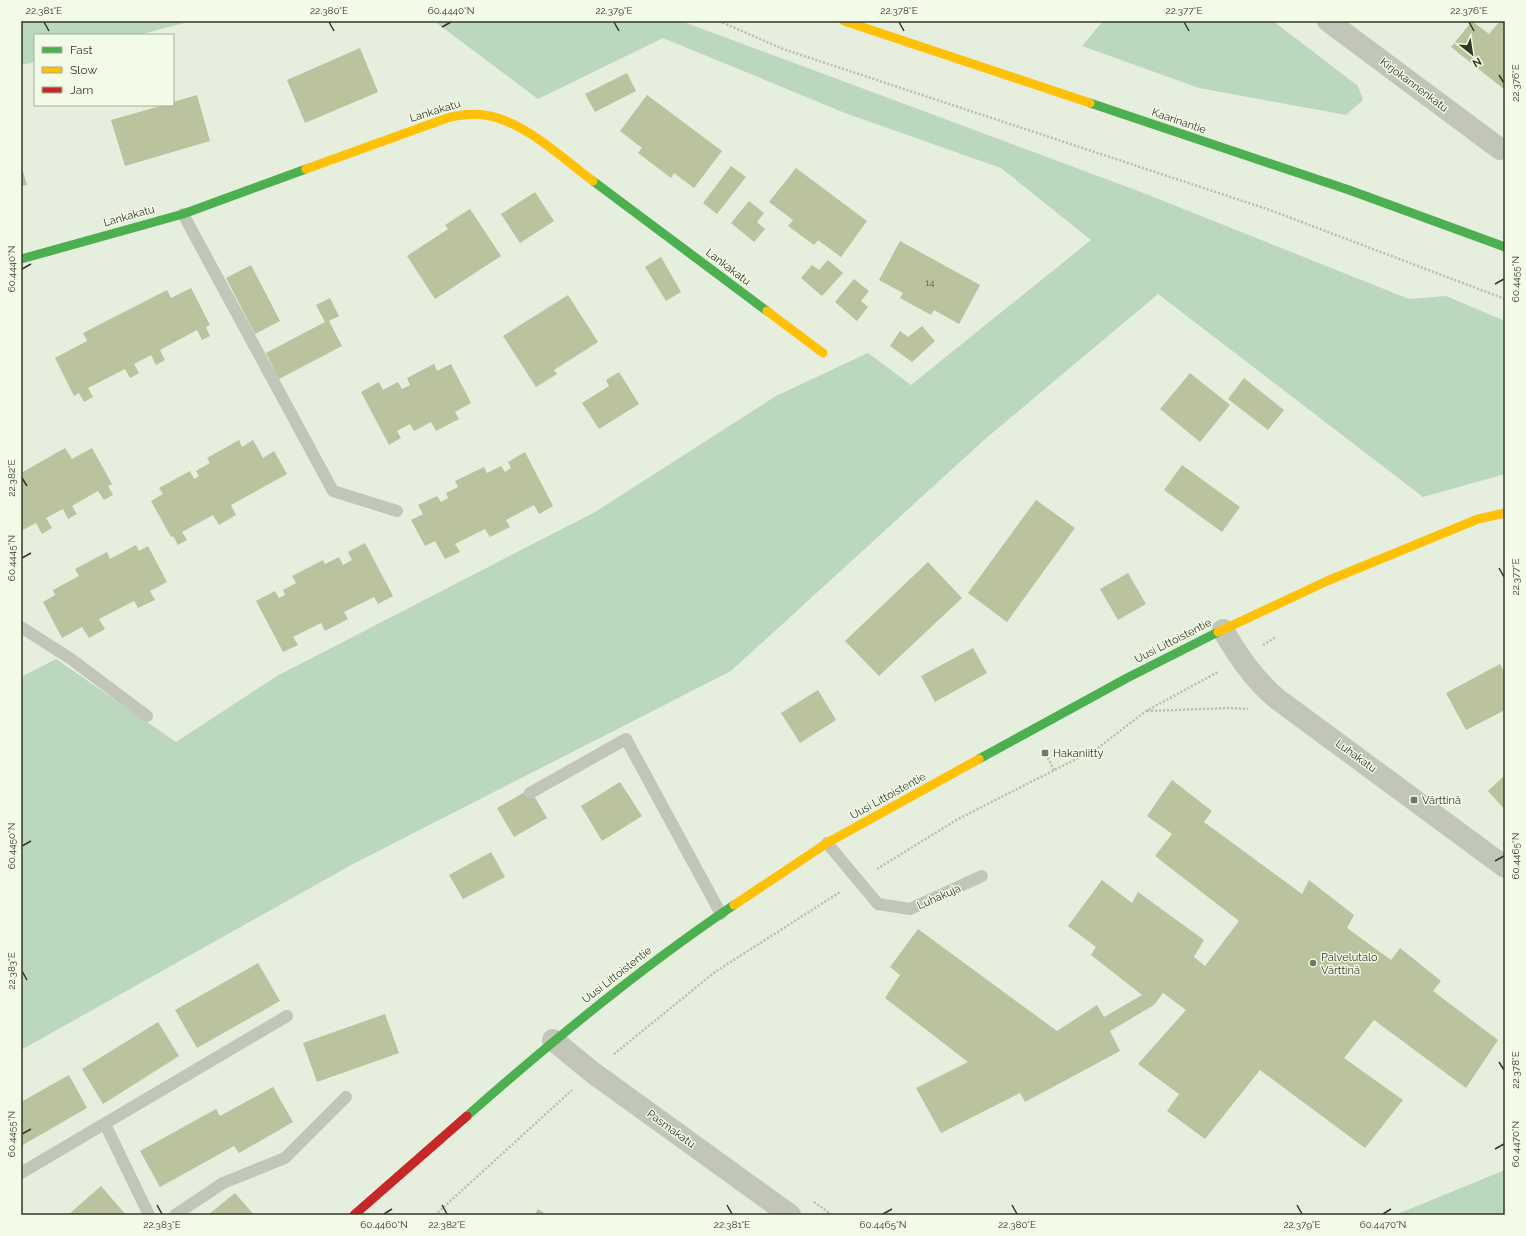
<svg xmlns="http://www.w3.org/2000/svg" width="1526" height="1236" font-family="Raleway,sans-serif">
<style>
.green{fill:#bbd7be}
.building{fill:#bac39e}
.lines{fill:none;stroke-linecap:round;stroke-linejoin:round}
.path{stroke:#b9bfb0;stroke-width:2.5;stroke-dasharray:2 2;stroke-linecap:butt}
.lane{stroke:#c1c6b8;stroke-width:12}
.street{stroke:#c1c6b8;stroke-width:22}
.fast{stroke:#4caf50;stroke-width:9}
.slow{stroke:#ffc107;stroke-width:9}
.jam{stroke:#c62828;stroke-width:9}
.ticks{fill:none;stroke:#333726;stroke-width:1.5}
.poi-dot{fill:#727766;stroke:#f1fbe5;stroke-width:1.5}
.labels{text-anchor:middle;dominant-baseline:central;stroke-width:3;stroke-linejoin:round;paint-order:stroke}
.number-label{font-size:9px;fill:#555a44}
.street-label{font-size:11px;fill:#333726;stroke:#f1fbe5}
.poi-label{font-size:11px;fill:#333726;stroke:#f1fbe5;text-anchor:start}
.neatline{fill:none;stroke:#333726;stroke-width:1.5}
.ticks-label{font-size:10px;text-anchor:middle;fill:#333726}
</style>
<rect width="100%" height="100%" fill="#e6eede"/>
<g class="green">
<polygon points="21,21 192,21 138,35 35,35 35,62 21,65"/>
<polygon points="434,21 681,21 1141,192 1409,299 1446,296 1505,321 1505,474 1423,497 1158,294 984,440 731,671 353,864 21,1050 21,677 56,659 176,742 277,676 595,512 776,396 868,353 911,385 1091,240 1001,168 845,113 663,38 538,99"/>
<polygon points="1103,21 1273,21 1358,86 1363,100 1346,115 1199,88 1082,46"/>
<polygon points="1505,1170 1505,1215 1395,1215"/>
</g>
<g class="building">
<polygon points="1472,21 1489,34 1500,21 1505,21 1505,90 1451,47"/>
<polygon points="360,48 378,92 305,123 287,80"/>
<polygon points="627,73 636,91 595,112 585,94"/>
<polygon points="197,95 210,141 125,166 111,120 164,105 173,105 173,102"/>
<polygon points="647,95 722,151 694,188 674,173 671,178 638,153 642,148 620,131"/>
<polygon points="21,165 27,185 21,186"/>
<polygon points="731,166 746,177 717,214 703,203"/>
<polygon points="796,168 867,221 841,257 818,240 814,245 788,226 793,220 769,202"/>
<polygon points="535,192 554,221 520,243 501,214"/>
<polygon points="749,201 764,213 757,222 765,229 754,242 731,223"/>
<polygon points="470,209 501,256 435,299 407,256 448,229 445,225"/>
<polygon points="900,241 980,285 959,324 934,310 931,315 900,298 903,293 879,280"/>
<polygon points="661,257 681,292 666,301 645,267"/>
<polygon points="828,260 843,273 822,296 801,278 812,265 819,270"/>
<polygon points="251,265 280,321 255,334 226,278"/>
<polygon points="854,279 869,291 861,301 868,307 857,321 835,302"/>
<polygon points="191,288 210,325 206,327 210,336 202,340 197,330 160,350 165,360 156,365 151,355 134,364 139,373 130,378 125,369 88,388 93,397 84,402 79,393 74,396 55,358 87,341 83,333 167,290 171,298"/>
<polygon points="568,295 598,342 554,370 557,374 536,387 503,336"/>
<polygon points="330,298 339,316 329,321 342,346 279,379 266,353 325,322 316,305"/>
<polygon points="922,326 935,341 912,362 890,346 900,331 908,337"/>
<polygon points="434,364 437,371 451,364 471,403 455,412 459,419 436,431 431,422 414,431 410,424 397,431 401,438 389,445 361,392 379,382 383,390 398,382 402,389 410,385 407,378"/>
<polygon points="619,372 639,404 599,429 582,403 609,386 606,380"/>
<polygon points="1190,373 1230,405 1200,442 1160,409"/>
<polygon points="1244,378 1284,410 1268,430 1228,399"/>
<polygon points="239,440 242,447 253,440 263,458 274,451 287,474 231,505 236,515 219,525 213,515 182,532 187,540 178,545 173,536 171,537 151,501 163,494 159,488 190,471 194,479 199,476 196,471 210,463 207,458"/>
<polygon points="65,448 72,459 92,448 112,484 108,486 113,495 104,500 98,491 72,506 77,514 68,519 63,509 46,518 52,528 42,534 36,523 21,531 21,473"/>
<polygon points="525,452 553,506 539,514 534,505 506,520 510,527 490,537 485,529 455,544 460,552 445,559 435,541 425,546 411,520 423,514 418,505 437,496 441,502 448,498 446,493 458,487 455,481 484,467 487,473 501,466 505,472 511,468 508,462"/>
<polygon points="1182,465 1240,507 1222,532 1164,490"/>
<polygon points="1036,500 1075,528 1007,622 968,593"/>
<polygon points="365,543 393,596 378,604 374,597 344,612 348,619 325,631 321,623 293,637 298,645 283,652 256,601 275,591 279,598 285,595 283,590 296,583 292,576 323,560 325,564 339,557 343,565 352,560 348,552"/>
<polygon points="136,545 139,551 148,546 167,582 150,591 155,600 138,608 134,601 99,619 105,629 89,638 82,627 62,638 43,602 55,595 53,590 79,576 75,569 107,552 110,559"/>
<polygon points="928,562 962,598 879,676 845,641"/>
<polygon points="1128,573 1146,604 1118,620 1100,589"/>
<polygon points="973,648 987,673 935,702 921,676"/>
<polygon points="1500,664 1505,674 1505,710 1466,730 1446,693"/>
<polygon points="818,690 836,720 800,743 781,713"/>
<polygon points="1505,775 1505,810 1488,791"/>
<polygon points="1172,780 1212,811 1204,822 1302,894 1309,880 1354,915 1347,928 1391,960 1400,948 1441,981 1433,991 1498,1040 1466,1088 1374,1020 1344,1058 1403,1100 1365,1148 1260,1070 1205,1139 1167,1111 1179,1094 1138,1064 1186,1010 1163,993 1154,1005 1110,1031 1120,1051 1025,1102 1020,1093 941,1133 916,1088 968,1062 885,998 900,975 890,967 918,929 1057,1031 1097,1005 1104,1017 1142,995 1091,955 1096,947 1068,926 1102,880 1132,903 1138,892 1204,940 1194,957 1205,966 1239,921 1155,856 1172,834 1147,816"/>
<polygon points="620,782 642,816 602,841 581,806"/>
<polygon points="530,789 547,818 514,837 497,808"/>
<polygon points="491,852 505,877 463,899 449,875"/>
<polygon points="258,963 280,1001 197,1048 175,1010"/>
<polygon points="385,1014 399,1053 317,1082 303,1043"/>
<polygon points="158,1022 179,1056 103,1104 82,1069"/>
<polygon points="69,1075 87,1108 21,1146 21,1102"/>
<polygon points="273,1087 293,1122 239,1153 234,1146 160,1187 140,1151 216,1109 220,1116"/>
<polygon points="101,1186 126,1215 68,1215"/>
<polygon points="235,1193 254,1215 208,1215"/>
<polygon points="538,1209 547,1215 534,1215"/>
</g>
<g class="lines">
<g class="path">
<polyline points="719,21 783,49 1270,210 1505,299"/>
<polyline points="1263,645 1276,637"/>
<polyline points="1147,711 1230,708 1248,709"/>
<polyline points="1046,754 1054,770"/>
<polyline points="877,869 958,819 1098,748 1146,711 1218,672"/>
<polyline points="614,1054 715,972 840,892"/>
<polyline points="814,1202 832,1215"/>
<polyline points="435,1215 572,1090"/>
</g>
<g class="lane">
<polyline points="183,214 333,491 397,511"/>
<polyline points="21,627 71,659 147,716"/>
<polyline points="530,793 626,739 721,914"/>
<polyline points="827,843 878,904 910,909 982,876"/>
<polyline points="105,1124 149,1215"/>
<polyline points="21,1173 287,1016"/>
<polyline points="175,1215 223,1183 285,1158 346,1097"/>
</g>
<g class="street">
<polyline points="1328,21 1500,149"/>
<path d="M1223 630C1238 656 1253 678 1276 698L1505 867"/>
<polyline points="553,1040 592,1072 790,1215"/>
</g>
<g class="fast">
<polyline points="1090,103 1349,190 1505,247"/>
<polyline points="593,181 767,311"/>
<polyline points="21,259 183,214 306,169"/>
<polyline points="979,759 1127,678 1218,632"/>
<path d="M467 1116C553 1040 640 968 734 905"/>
</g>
<g class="slow">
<polyline points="844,21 1090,103"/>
<path d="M306 169 450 117C461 115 472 113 484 115 523 120 562 158 593 181"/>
<polyline points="767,311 823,353"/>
<polyline points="1218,632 1327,581 1478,519 1505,513"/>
<polyline points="734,905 827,843 979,759"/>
</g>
<polyline class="jam" points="354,1215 467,1116"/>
</g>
<path class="ticks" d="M44 22 49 31M329 22 334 31M614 22 619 31M899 22 904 31M1184 22 1189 31M1469 22 1474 31M442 27 451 22M1499 75 1504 83M22 269 31 264M1495 284 1504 279M22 478 27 486M22 558 31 553M1499 568 1504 577M22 846 31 841M1495 861 1504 856M22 971 27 980M1499 1062 1504 1070M22 1134 31 1129M1495 1149 1504 1144M157 1205 162 1214M442 1205 447 1214M727 1205 732 1214M1012 1205 1017 1214M1297 1205 1302 1214M384 1214 392 1209M883 1214 892 1209M1383 1214 1391 1209"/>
<g class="poi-dot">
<rect x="1041" y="749" width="8" height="8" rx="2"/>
<rect x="1410" y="796" width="8" height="8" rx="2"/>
<circle cx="1313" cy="963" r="4"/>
</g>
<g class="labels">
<g class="number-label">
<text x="930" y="283">14</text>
</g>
<g class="street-label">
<text transform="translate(1414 85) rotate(37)">Kirjokannenkatu</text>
<text transform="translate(435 111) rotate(-17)">Lankakatu</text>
<text transform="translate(1179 121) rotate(19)">Kaarinantie</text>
<text transform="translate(129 216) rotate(-16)">Lankakatu</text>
<text transform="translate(728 267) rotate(37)">Lankakatu</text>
<text transform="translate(1173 641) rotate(-27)">Uusi Littoistentie</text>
<text transform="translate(1356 756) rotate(36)">Luhakatu</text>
<text transform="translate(888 796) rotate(-29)">Uusi Littoistentie</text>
<text transform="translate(939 897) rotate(-24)">Luhakuja</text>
<text transform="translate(617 975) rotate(-38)">Uusi Littoistentie</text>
<text transform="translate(671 1129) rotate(36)">Pasmakatu</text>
</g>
<g class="poi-label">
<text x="1053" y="753">Hakaniitty</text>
<text x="1422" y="800">Värttinä</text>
<text x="1321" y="957">Palvelutalo<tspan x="1321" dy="13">Värttinä</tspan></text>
</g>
</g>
<rect width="1526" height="1236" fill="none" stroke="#f1fbe5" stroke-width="44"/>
<rect x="34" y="34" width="140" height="72" fill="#f1fbe5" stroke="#a5ad99"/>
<rect x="42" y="47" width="20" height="6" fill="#4caf50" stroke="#a5ad99"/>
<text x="70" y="54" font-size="12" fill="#333726">Fast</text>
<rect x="42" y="67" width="20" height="6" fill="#ffc107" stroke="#a5ad99"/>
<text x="70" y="74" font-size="12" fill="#333726">Slow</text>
<rect x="42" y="87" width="20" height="6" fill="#c62828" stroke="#a5ad99"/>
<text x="70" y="94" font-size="12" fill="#333726">Jam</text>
<g transform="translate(1472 54) rotate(150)" stroke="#f1fbe5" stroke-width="3" paint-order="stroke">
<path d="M0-3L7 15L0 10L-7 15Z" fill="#333726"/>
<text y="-6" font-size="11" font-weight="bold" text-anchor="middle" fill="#333726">N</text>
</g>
<rect x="22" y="22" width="1482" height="1192" class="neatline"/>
<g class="ticks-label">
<text x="44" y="14">22.381°E</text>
<text x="329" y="14">22.380°E</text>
<text x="451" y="14">60.4440°N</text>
<text x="614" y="14">22.379°E</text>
<text x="899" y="14">22.378°E</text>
<text x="1184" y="14">22.377°E</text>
<text x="1469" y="14">22.376°E</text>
<text transform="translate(1515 83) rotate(-90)" y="4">22.376°E</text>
<text transform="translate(11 269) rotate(-90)" y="4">60.4440°N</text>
<text transform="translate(1515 279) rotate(-90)" y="4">60.4455°N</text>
<text transform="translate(11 478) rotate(-90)" y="4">22.382°E</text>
<text transform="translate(11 558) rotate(-90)" y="4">60.4445°N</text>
<text transform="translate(1515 577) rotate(-90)" y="4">22.377°E</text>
<text transform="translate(11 846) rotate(-90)" y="4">60.4450°N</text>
<text transform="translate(1515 856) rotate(-90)" y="4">60.4465°N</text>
<text transform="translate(11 971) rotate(-90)" y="4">22.383°E</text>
<text transform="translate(1515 1070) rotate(-90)" y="4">22.378°E</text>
<text transform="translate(11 1134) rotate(-90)" y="4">60.4455°N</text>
<text transform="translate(1515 1144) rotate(-90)" y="4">60.4470°N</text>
<text x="162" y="1228">22.383°E</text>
<text x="384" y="1228">60.4460°N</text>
<text x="447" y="1228">22.382°E</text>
<text x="732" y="1228">22.381°E</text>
<text x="883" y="1228">60.4465°N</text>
<text x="1017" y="1228">22.380°E</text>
<text x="1302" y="1228">22.379°E</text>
<text x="1383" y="1228">60.4470°N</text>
</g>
</svg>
